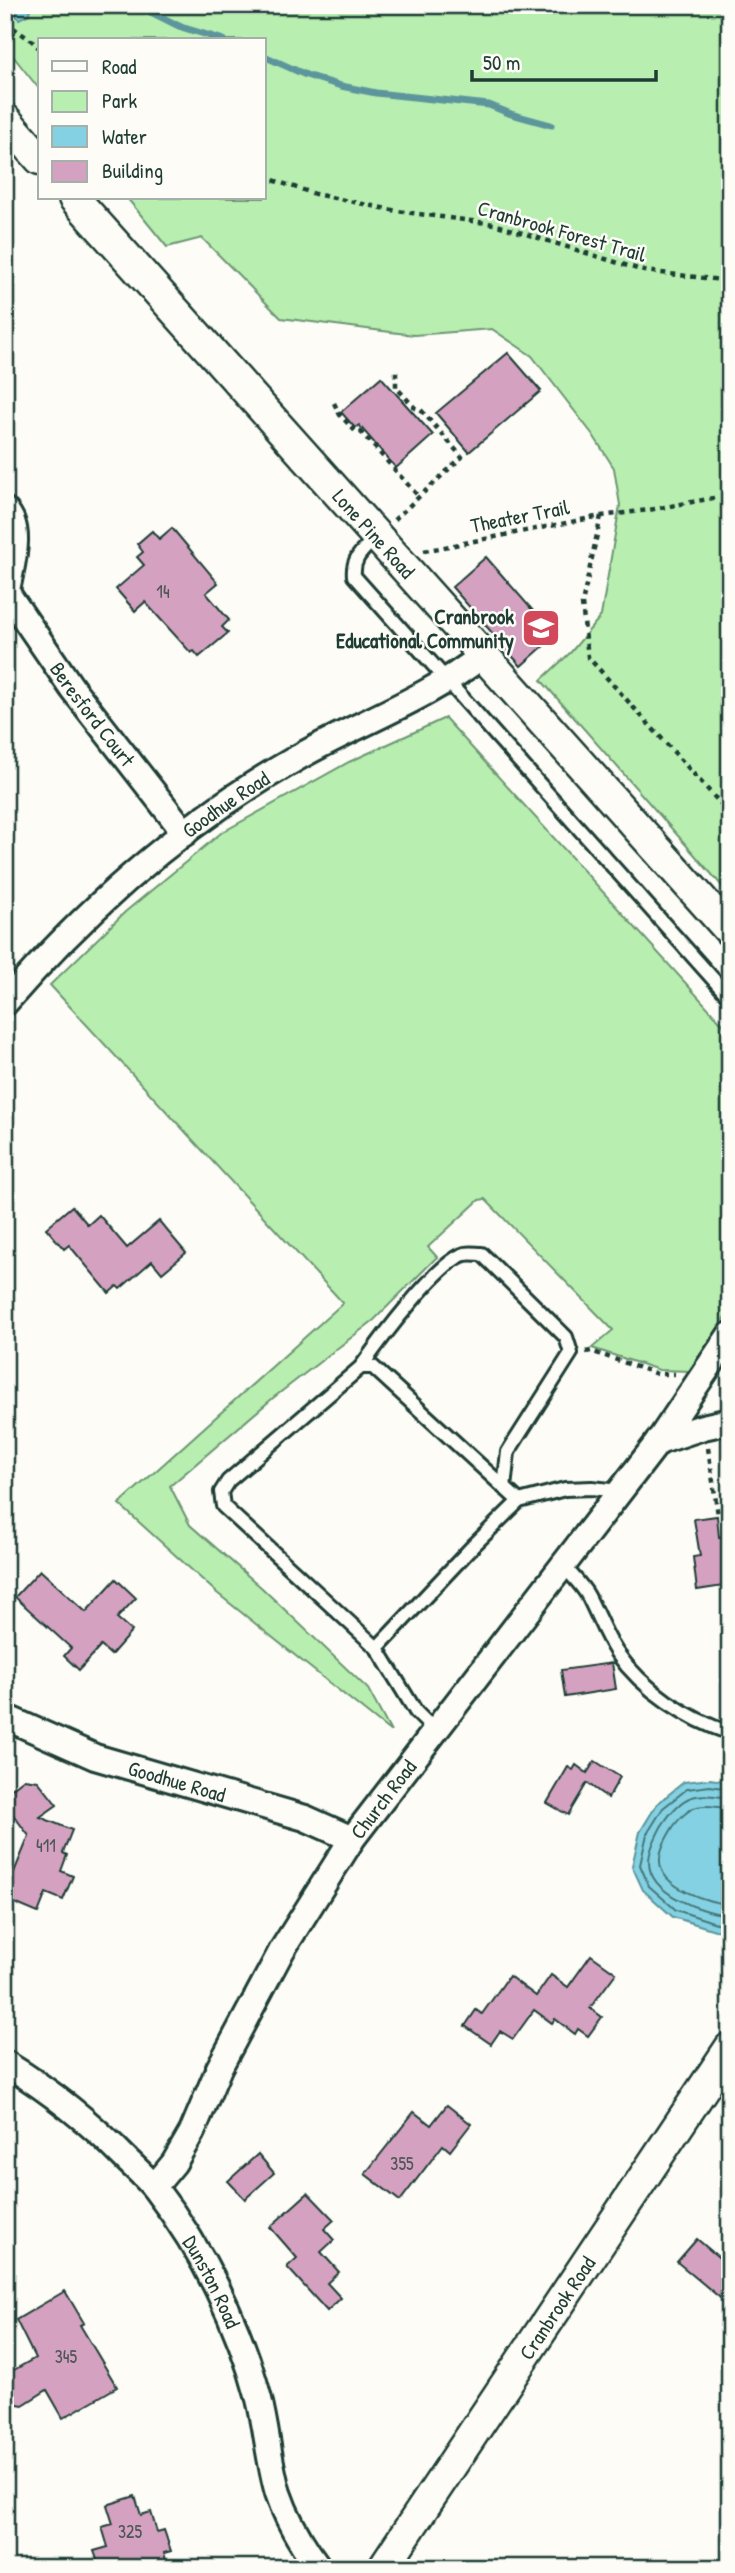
<svg xmlns="http://www.w3.org/2000/svg" width="735" height="2573" font-family="'Patrick Hand',sans-serif">
<style>
.green{fill:#b8eeb0;stroke:#6c9672;stroke-width:2}
.water{fill:#83d1e2;stroke:#5b969c;stroke-width:2}
.lines{fill:none;stroke-linecap:round;stroke-linejoin:round}
.shore{stroke:#47787a;stroke-width:2}
.stream{stroke:#5b969c;stroke-width:7}
.building{fill:#d4a2c0;stroke:#1f3d34;stroke-width:2}
.service-casing{stroke:#1f3d34;stroke-width:18}
.minor-casing{stroke:#1f3d34;stroke-width:30}
.tertiary-casing{stroke:#1f3d34;stroke-width:35}
.path{stroke:#1f3d34;stroke-width:4.5;stroke-dasharray:5 5;stroke-linecap:butt}
.service{stroke:#fdfcf7;stroke-width:12}
.minor{stroke:#fdfcf7;stroke-width:24}
.tertiary{stroke:#fdfcf7;stroke-width:30}
.labels{text-anchor:middle;dominant-baseline:central;stroke-width:5;stroke-linejoin:round;paint-order:stroke}
.number-label{font-size:18px;fill:#4c5657}
.street-label{font-size:21px;fill:#1f3d34;stroke:#fdfcf7}
.poi-label{font-size:21px;font-weight:bold;fill:#1f3d34;stroke:#fdfcf7;text-anchor:end}
</style>
<rect width="100%" height="100%" fill="#fdfcf7"/>
<filter id="ink" filterUnits="userSpaceOnUse"><feTurbulence type="fractalNoise" baseFrequency=".0143" numOctaves="2"/><feDisplacementMap in="SourceGraphic" scale="14" xChannelSelector="R" yChannelSelector="G"/><feConvolveMatrix kernelMatrix="1 2 1 2 8 2 1 2 1" color-interpolation-filters="sRGB"/></filter>
<g filter="url(#ink)">
<g class="green">
<polygon points="5,5 14,15 29,14 30,5 730,5 730,895 541,680 571,652 601,616 620,505 614,468 593,435 532,356 492,329 414,335 281,318 202,238 167,247 127,198 264,198 264,40 40,40 40,90 5,46"/>
<polygon points="445,718 730,1032 730,1309 691,1371 659,1370 592,1348 613,1330 485,1199 479,1200 428,1247 437,1257 374,1320 273,1398 170,1486 190,1525 262,1588 368,1689 391,1732 217,1593 119,1504 343,1303 50,985 125,912 221,833 349,762"/>
</g>
<g class="water">
<polygon points="7,5 30,5 29,14 19,19"/>
<polygon points="710,1779 730,1782 730,1931 715,1930 673,1917 643,1890 632,1866 640,1832 657,1804 684,1782"/>
</g>
<g class="lines">
<g class="shore">
<polyline points="730,1789 710,1786 687,1789 663,1808 647,1834 640,1865 649,1886 676,1910 716,1923 730,1924"/>
<path d="M730 1798C717 1797 704 1793 692 1797 679 1801 668 1816 661 1827 656 1837 649 1850 649 1862 649 1895 704 1913 730 1915"/>
<path d="M730 1808C719 1808 708 1804 697 1807 688 1809 678 1820 673 1827 667 1837 659 1850 660 1862 661 1888 709 1903 730 1904"/>
</g>
<g class="stream">
<polyline points="137,5 181,27 224,40"/>
<polyline points="264,56 306,75 341,86 376,93 489,105 511,114 551,125"/>
</g>
</g>
<g class="building">
<polygon points="508,353 541,391 469,452 436,413"/>
<polygon points="381,377 433,435 396,468 359,425 355,428 341,412"/>
<polygon points="172,528 218,583 206,593 229,620 222,627 228,633 199,657 194,651 191,653 145,602 135,611 116,589 144,565 137,557 143,552 137,544 152,531 159,539"/>
<polygon points="486,557 555,636 521,666 452,587"/>
<polygon points="72,1206 88,1225 99,1215 127,1248 159,1221 186,1253 162,1273 152,1261 120,1289 117,1286 109,1293 69,1245 64,1249 46,1228"/>
<polygon points="717,1516 719,1537 730,1535 730,1585 697,1590 693,1557 700,1556 694,1519"/>
<polygon points="40,1570 86,1612 116,1579 136,1598 117,1618 132,1631 111,1655 101,1646 79,1670 64,1656 71,1648 15,1597"/>
<polygon points="612,1663 616,1689 565,1697 561,1670"/>
<polygon points="595,1761 620,1777 608,1798 587,1783 568,1815 547,1803 568,1767 573,1770 576,1765 587,1773"/>
<polygon points="24,1779 38,1781 57,1805 40,1817 72,1830 63,1853 67,1855 61,1871 73,1876 63,1900 46,1893 38,1913 5,1899 5,1894 29,1836 5,1804 5,1794"/>
<polygon points="591,1955 616,1973 590,2008 602,2017 588,2036 578,2029 575,2034 555,2019 552,2023 534,2010 513,2039 500,2031 491,2044 465,2026 476,2010 482,2014 509,1976 536,1996 551,1975 568,1987"/>
<polygon points="447,2105 471,2124 450,2151 443,2145 400,2201 365,2174 414,2112 431,2125"/>
<polygon points="258,2154 274,2173 245,2199 228,2181"/>
<polygon points="308,2193 334,2220 324,2229 334,2240 321,2252 339,2272 327,2283 341,2298 327,2311 287,2267 297,2258 270,2227"/>
<polygon points="697,2239 730,2267 730,2306 677,2262"/>
<polygon points="65,2291 84,2323 80,2325 117,2387 63,2418 47,2390 23,2405 12,2403 5,2391 5,2375 35,2358 16,2320"/>
<polygon points="135,2496 141,2515 151,2512 157,2532 164,2530 171,2551 164,2553 168,2568 100,2568 94,2551 108,2547 102,2527 113,2524 107,2505"/>
</g>
<g class="lines">
<g class="service-casing">
<g id="service">
<path d="M376 537C364 550 352 557 354 576L730 998"/>
<path d="M361 1367C378 1343 438 1261 465 1254 470 1253 477 1254 482 1254L566 1337 571 1353 508 1452 504 1488"/>
<path d="M564 1566C572 1576 582 1585 588 1596 598 1615 605 1635 617 1653 643 1690 687 1719 730 1733"/>
<polyline points="377,1648 223,1506 221,1492 228,1481 361,1367 373,1367 519,1501"/>
<polyline points="435,1731 416,1712 377,1648 473,1546 519,1501 565,1489 592,1488 619,1491"/>
</g>
</g>
<g class="minor-casing">
<g id="minor">
<path d="M5 510C24 530 11 566 7 591"/>
<path id="s1" d="M5 590 72 688 185 833"/>
<path id="s2" d="M5 1003C88 907 186 821 297 758 358 723 428 699 483 655"/>
<polyline points="658,1442 703,1427 730,1421"/>
<path id="s3" d="M5 1717 95 1757 305 1818 352 1839"/>
<path id="s4" d="M5 2063C49 2090 90 2122 126 2159 136 2169 147 2178 156 2190 203 2251 239 2324 259 2399 267 2430 269 2463 278 2493 287 2520 302 2545 319 2568"/>
<path id="s5" d="M154 2187 174 2163 192 2132 219 2068 282 1950 352 1839 658 1442 730 1335"/>
</g>
</g>
<g class="tertiary-casing">
<g id="tertiary">
<polyline points="5,119 40,159"/>
<path id="s6" d="M74 198 730 931"/>
<path id="s7" d="M383 2568 730 2048"/>
</g>
</g>
<g class="path">
<polyline points="5,22 32,41 40,49"/>
<polyline points="264,177 315,194 397,211 494,224 644,271 730,281"/>
<polyline points="334,403 340,415 356,432 361,432 419,497"/>
<polyline points="601,516 582,604 588,657 730,814"/>
<polyline points="394,520 462,457 421,410 415,408 396,387 396,369"/>
<polyline points="424,551 601,516 649,510 719,497"/>
<polyline points="586,1352 591,1351 657,1374 675,1374"/>
<polyline points="708,1448 718,1515 717,1516"/>
</g>
<use href="#service" class="service"/>
<use href="#minor" class="minor"/>
<use href="#tertiary" class="tertiary"/>
</g>
</g>
<defs>
<g id="school-square" transform="scale(2.0125)"><rect x="-9" y="-9" width="18" height="18" rx="4" fill="#d1495b" stroke="#fdfcf7"/><path d="M0-5L7-2L0 1L-7-2ZM-4 1L0 2.5L4 1V4Q0 6-4 4Z" fill="#fff"/></g>
</defs>
<g fill-rule="evenodd">
<use href="#school-square" x="541" y="628"/>
</g>
<g class="labels">
<g class="number-label">
<text x="163" y="591">14</text>
<text x="46" y="1845">411</text>
<text x="402" y="2163">355</text>
<text x="66" y="2356">345</text>
<text x="130" y="2531">325</text>
</g>
<g class="street-label">
<text transform="translate(562 231) rotate(16)">Cranbrook Forest Trail</text>
<text transform="translate(520 516) rotate(-11)">Theater Trail</text>
<text stroke="none"><textPath href="#s6" startOffset="450">Lone Pine Road</textPath></text>
<text stroke="none"><textPath href="#s1" startOffset="152">Beresford Court</textPath></text>
<text stroke="none"><textPath href="#s2" startOffset="298">Goodhue Road</textPath></text>
<text stroke="none"><textPath href="#s3" startOffset="184">Goodhue Road</textPath></text>
<text stroke="none"><textPath href="#s5" startOffset="452">Church Road</textPath></text>
<text stroke="none"><textPath href="#s4" startOffset="306">Dunston Road</textPath></text>
<text stroke="none"><textPath href="#s7" startOffset="313">Cranbrook Road</textPath></text>
</g>
<g class="poi-label">
<text x="514" y="616">Cranbrook<tspan x="514" dy="24">Educational Community</tspan></text>
</g>
</g>
<rect width="735" height="2573" fill="none" stroke="#fdfcf7" stroke-width="28"/>
<rect x="14" y="14" width="707" height="2545" fill="none" stroke="#1f3d34" stroke-width="2.5" filter="url(#ink)"/>
<rect x="38" y="38" width="228" height="161" fill="#fdfcf7" stroke="#a4b0a9" stroke-width="2"/>
<rect x="52" y="61" width="35" height="10" fill="#fdfcf7" stroke="#a4b0a9" stroke-width="2"/>
<text x="102" y="74" font-size="21" fill="#1f3d34">Road</text>
<rect x="52" y="91" width="35" height="21" fill="#b8eeb0" stroke="#a4b0a9" stroke-width="2"/>
<text x="102" y="108" font-size="21" fill="#1f3d34">Park</text>
<rect x="52" y="126" width="35" height="21" fill="#83d1e2" stroke="#a4b0a9" stroke-width="2"/>
<text x="102" y="144" font-size="21" fill="#1f3d34">Water</text>
<rect x="52" y="161" width="35" height="21" fill="#d4a2c0" stroke="#a4b0a9" stroke-width="2"/>
<text x="102" y="178" font-size="21" fill="#1f3d34">Building</text>
<path d="M472 70v10h184v-10" fill="none" stroke="#1f3d34" stroke-width="3.5"/>
<text x="483" y="70" font-size="21" fill="#1f3d34" stroke="#fdfcf7" stroke-width="5" paint-order="stroke">50 m</text>
</svg>
